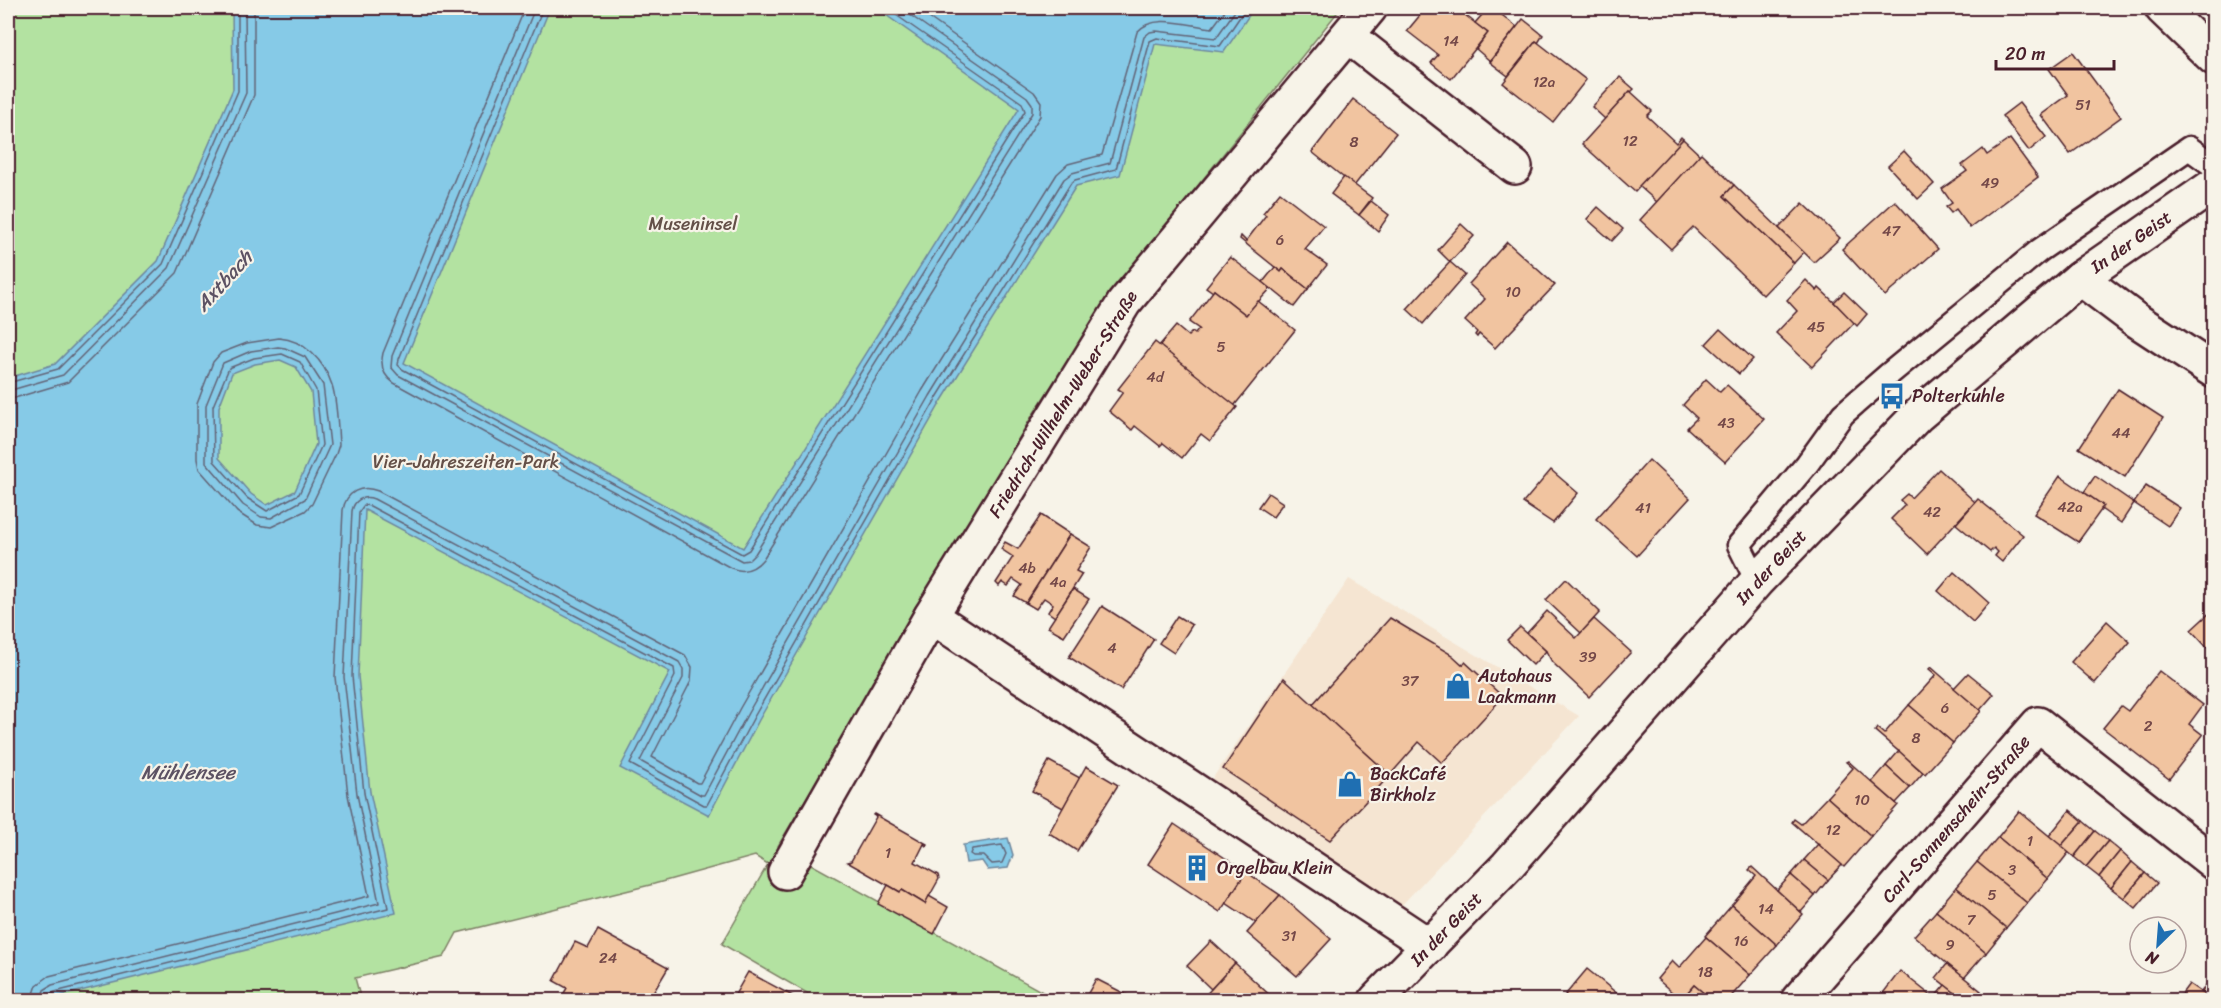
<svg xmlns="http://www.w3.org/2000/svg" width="2221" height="1008" font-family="Sriracha,sans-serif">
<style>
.built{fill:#f5e5d2}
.green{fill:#b3e2a1;stroke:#7e8066;stroke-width:1.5}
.water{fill:#86cae7;stroke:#6e869c;stroke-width:1.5;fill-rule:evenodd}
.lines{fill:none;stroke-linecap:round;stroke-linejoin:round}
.shore{stroke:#626376;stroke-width:1.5}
.building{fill:#f1c4a0;stroke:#4a1f2b;stroke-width:1.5}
.service-casing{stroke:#4a1f2b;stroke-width:27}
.minor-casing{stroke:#4a1f2b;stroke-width:38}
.secondary-casing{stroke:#4a1f2b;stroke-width:38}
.service{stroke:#f7f3e8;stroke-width:22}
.minor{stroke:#f7f3e8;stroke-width:33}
.secondary{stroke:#f7f3e8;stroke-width:33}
.labels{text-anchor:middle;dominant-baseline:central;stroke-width:4.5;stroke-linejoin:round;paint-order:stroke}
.number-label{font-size:15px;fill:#744848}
.park-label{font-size:18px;fill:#645048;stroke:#f7f3e8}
.street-label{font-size:18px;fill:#4a1f2b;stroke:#f7f3e8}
.poi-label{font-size:18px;fill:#4a1f2b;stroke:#f7f3e8;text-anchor:start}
.water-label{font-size:20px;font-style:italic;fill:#5c5263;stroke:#f7f3e8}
</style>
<rect width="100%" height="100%" fill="#f7f3e8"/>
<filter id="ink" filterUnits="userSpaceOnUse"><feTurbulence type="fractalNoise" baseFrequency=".0167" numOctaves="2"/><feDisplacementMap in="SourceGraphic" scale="12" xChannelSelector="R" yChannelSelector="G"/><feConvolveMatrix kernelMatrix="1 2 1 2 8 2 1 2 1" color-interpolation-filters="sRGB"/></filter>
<g filter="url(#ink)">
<polygon class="built" points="1349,579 1579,716 1398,909 1210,782"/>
<polygon class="green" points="8,8 1341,8 1112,292 1032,416 778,846 1057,1000 819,1000 722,944 768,864 755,856 654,884 457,933 444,957 355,978 361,1000 8,1000"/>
<g class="water">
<path d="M232 8H550L404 363 743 548 1019 109 876 8H1254L1224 52 1155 44 1120 175 1076 186 941 402 759 720 709 815 620 768 670 672 365 510 358 676 370 792 396 913 44 1000H8V378L55 364 158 261 233 89ZM280 360 296 367 311 392 316 444 295 491 267 505 251 494 219 458V407L232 373 255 364Z"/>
<polygon points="1008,838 1013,855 1008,868 988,870 982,861 966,863 963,845"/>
</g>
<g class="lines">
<g class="shore">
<path d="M525 8 383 353C380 366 383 376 394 383L731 568C743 573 754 570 763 559L1040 116 1041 102 1034 92 915 8"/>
<polyline points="535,8 392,356 391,367 398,375 742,561 749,560 755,554 1032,113 1032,104 1027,97 900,8"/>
<polyline points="543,8 399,359 398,365 402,369 742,554 749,550 1025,111 1022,103 886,8"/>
<path d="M279 338C305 340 324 361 332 385 337 400 338 428 339 445L336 454 312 504 305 511 271 527 257 525 237 512 199 469 197 459V404L213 362 221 353 247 343Z"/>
<polygon points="278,347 285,348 305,357 323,385 330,445 305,499 271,518 261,517 243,505 206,462 206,405 223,363 251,351"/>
<polygon points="282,354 300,362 316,390 322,445 299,494 267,511 247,498 214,461 213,406 229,368 254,358"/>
<polyline points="8,383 58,369 163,264 238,91 238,8"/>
<polyline points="8,391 63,375 169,268 246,93 245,8"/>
<polyline points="8,400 68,382 177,273 254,95 254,8"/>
<polygon points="1002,845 1006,854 1002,863 992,864 984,856 973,856 970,854 972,849"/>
<path d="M32 1000 37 985 49 976 369 896 348 795 335 677 343 510C346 492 361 484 378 491L685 655 692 667 691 681 652 757 697 783H700L740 708 922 391 1057 174 1068 164 1102 155 1137 32C1154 12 1189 26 1212 28L1227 8"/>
<path d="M41 1000 44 990 52 985 379 903 357 794 344 677 352 511C354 500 363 495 374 499L679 662 683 669V678L640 761 701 795H704L748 713 930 396 1064 179 1072 173 1110 163 1144 37 1150 32 1156 31 1216 38 1237 8"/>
<polyline points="49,1000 50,995 55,992 388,908 364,793 352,676 359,512 364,505 370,506 674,668 675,676 630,764 704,805 707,805 754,717 936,399 1071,183 1075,180 1116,169 1150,41 1157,38 1220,46 1246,8"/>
</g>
</g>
<g class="building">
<polygon points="1426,8 1456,8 1488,33 1451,79 1431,63 1438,55 1407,31"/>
<polygon points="1488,8 1493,8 1517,27 1490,61 1476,49 1488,33 1475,23"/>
<polygon points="1523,19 1543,35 1538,43 1536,41 1508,76 1490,62"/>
<polygon points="1536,41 1586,80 1553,122 1503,83"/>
<polygon points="2073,52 2121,117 2070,154 2041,115 2068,95 2049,69"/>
<polygon points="1620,77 1634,89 1631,92 1630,91 1605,119 1592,107"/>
<polygon points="1630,91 1652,111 1647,116 1676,143 1681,137 1683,139 1635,192 1582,144"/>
<polygon points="1353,99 1396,133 1354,186 1312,152"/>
<polygon points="2019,103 2046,137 2029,151 2002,116"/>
<polygon points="1683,139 1700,155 1657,202 1639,186"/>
<polygon points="2010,139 2038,177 1970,228 1956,209 1951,213 1946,207 1952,203 1942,189 1967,171 1962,165 1983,149 1987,155"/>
<polygon points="1904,151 1934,184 1918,199 1888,166"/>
<polygon points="1701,153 1734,185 1724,196 1794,263 1763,295 1693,227 1671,249 1640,220"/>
<polygon points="1344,177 1372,198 1359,215 1331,194"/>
<polygon points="1734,185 1804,252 1794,263 1724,196"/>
<polygon points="1280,192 1324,226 1305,249 1327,265 1308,289 1283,269 1281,272 1240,239 1241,236 1246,241 1266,215 1263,213"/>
<polygon points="1371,201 1389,215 1378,231 1359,215"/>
<polygon points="1895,201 1938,249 1885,296 1842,249"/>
<polygon points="1803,203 1840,238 1814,262 1779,228"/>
<polygon points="1598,207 1623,229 1612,241 1587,219"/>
<polygon points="1461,224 1474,236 1450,262 1438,250"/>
<polygon points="1507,242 1555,285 1495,348 1479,334 1477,337 1475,335 1477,332 1465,321 1485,299 1469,284"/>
<polygon points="1230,257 1271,288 1246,315 1214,290 1213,292 1206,287"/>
<polygon points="1450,262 1465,275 1423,324 1407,309"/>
<polygon points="1275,267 1281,272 1283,269 1308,289 1294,307 1263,282"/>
<polygon points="1806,280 1817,291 1819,288 1855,322 1812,367 1776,333 1797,311 1787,300"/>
<polygon points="1214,290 1246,315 1258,301 1295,330 1234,406 1159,346 1176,326 1188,336 1192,332 1195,334 1199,329 1189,322"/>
<polygon points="1844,292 1867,314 1857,326 1834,302"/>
<polygon points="1720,329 1753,359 1739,374 1706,344"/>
<polygon points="1155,342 1237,407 1210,441 1201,434 1182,458 1163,443 1160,446 1135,426 1132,430 1109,411 1123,392 1118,389"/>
<polygon points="1706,379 1720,392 1727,385 1764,419 1725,462 1687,428 1697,418 1683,405"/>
<polygon points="2118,389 2163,418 2125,477 2079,448"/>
<polygon points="1649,460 1690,498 1637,556 1596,519"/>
<polygon points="1939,469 1975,502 1927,554 1891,519 1905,505 1900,500 1907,494 1911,498"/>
<polygon points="1551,470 1578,493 1553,523 1523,503"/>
<polygon points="2060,476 2104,506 2078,542 2034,514"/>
<polygon points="2095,476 2134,503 2121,523 2101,509 2104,506 2084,492"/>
<polygon points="2146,486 2180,508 2168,526 2134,503"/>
<polygon points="1268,493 1283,503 1273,517 1258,507"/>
<polygon points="1978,499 2023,535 2002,562 1995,556 1998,552 1994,548 1990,552 1956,524"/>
<polygon points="1041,515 1070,534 1026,603 1014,596 1022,585 1013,579 1008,586 1002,582 999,586 996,583 1013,557 1001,549 1005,542 1018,549"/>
<polygon points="1070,534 1091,547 1076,571 1082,574 1055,617 1048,612 1053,604 1044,598 1036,609 1026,603"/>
<polygon points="1954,572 1989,603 1973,622 1938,591"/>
<polygon points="1566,579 1600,612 1581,633 1546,600"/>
<polygon points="1073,589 1089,599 1064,636 1048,627"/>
<polygon points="1102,606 1154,639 1121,690 1069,657"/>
<polygon points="2214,609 2214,655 2191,630"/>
<polygon points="1547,611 1576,638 1594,619 1631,652 1589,697 1552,662 1546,651 1527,633"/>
<polygon points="1177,616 1192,625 1174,653 1159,643"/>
<polygon points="1390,618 1452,655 1463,665 1465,662 1503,697 1442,763 1419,742 1390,775 1312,705"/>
<polygon points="2107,621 2130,642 2095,683 2071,662"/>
<polygon points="1520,627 1546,651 1533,665 1507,640"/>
<polygon points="1931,667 1981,711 1953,743 1909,705 1936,675 1929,669"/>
<polygon points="2159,671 2203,705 2189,724 2203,735 2169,779 2103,728 2121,706 2128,711"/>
<polygon points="1968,673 1994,694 1980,710 1954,688"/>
<polygon points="1284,678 1390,775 1330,840 1223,769"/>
<polygon points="1909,705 1953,743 1925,774 1875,731 1877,728 1884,734"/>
<polygon points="1899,751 1923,773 1910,788 1886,766"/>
<polygon points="1049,761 1080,778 1063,808 1032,791"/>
<polygon points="1848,761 1898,805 1871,836 1827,797 1853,768 1846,762"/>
<polygon points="1086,766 1118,785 1077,851 1049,833"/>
<polygon points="1886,766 1910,788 1896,803 1872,782"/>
<polygon points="1827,797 1871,836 1844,867 1792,822 1794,819 1801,824"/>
<polygon points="2070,810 2083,821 2061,846 2049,836"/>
<polygon points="2019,811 2069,852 2048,879 1998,837"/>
<polygon points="874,814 927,844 926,846 924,844 915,862 938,875 939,879 925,904 902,890 900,892 847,862 851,861 876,817 873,815"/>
<polygon points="2083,821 2095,831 2074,857 2061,846"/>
<polygon points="1174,824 1246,872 1220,912 1148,864"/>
<polygon points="2095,831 2108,841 2086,867 2074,857"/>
<polygon points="1998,837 2048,879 2027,903 1977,862"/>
<polygon points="2108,841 2120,851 2099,877 2086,867"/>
<polygon points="1818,844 1842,865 1828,880 1804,860"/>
<polygon points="2120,851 2132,862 2111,888 2099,877"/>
<polygon points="1804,860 1828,880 1815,896 1791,875"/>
<polygon points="1977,862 2027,903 2006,928 1956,887"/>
<polygon points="2132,862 2145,873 2124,898 2111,888"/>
<polygon points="1752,867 1803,914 1777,945 1732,905 1756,876 1749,870"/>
<polygon points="1246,872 1280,895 1256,923 1226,903"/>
<polygon points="2145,873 2157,883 2136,908 2124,898"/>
<polygon points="1791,875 1815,896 1801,912 1777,890"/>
<polygon points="888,885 900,892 902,890 925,904 929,896 948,907 934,934 878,904"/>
<polygon points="1956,887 2006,928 1986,953 1936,911"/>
<polygon points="1280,895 1331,939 1297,976 1247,933"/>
<polygon points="1732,905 1777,945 1750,975 1705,936"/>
<polygon points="1936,911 1986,953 1964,978 1914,936"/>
<polygon points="598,930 668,968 649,1000 560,1000 567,988 554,981 575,942 588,948"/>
<polygon points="1706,937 1750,975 1728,1000 1712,1000 1694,985 1681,1000 1657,979 1672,961 1679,968"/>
<polygon points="1211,941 1235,963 1211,989 1187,966"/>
<polygon points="1235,963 1275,1000 1201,1000"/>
<polygon points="1947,964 1981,991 1974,1000 1964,1000 1936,978"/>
<polygon points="1587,969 1625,1000 1561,1000"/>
<polygon points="1900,971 1934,998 1936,1000 1884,1000 1880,997"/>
<polygon points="748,972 800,1000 732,1000"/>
<polygon points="2214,974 2214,1000 2201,992"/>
<polygon points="1096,979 1135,999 1134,1000 1097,1000 1087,995"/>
<polygon points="2189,984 2201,992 2214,1000 2177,1000"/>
<polygon points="1694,985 1712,1000 1681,1000"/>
<polygon points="1945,985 1964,1000 1936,1000 1934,998"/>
</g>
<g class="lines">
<g class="service-casing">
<polyline id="service" points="1757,581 1739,545 1807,464 1843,414 1888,375 2040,250 2189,148 2214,166"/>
</g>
<g class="minor-casing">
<g id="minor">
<polyline points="2162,8 2214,58"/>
<polyline points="1348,36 1515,167"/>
<polyline points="2080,278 2133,318 2214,371"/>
<polyline points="931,616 1430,946"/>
<polyline points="785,872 931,616 1124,303 1370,8"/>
<polyline points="1798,1000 2038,724 2214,863"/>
</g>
</g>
<g class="secondary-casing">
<polyline id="secondary" points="1376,1000 1507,866 1757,581 1917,416 2080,278 2214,185"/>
</g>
<use href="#service" class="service"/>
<use href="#minor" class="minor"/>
<use href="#secondary" class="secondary"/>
</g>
</g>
<defs>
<g id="bus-bare" transform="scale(2.07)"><path d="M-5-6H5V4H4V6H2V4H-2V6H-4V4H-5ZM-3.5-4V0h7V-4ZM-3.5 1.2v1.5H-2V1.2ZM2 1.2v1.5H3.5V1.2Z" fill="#1f6fb2" stroke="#f7f3e8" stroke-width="2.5" paint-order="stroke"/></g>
<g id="shop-bare" transform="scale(2.07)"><path d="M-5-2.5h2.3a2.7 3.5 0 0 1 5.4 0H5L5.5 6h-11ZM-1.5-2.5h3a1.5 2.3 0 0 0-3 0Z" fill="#1f6fb2" stroke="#f7f3e8" stroke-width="2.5" paint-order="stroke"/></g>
<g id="building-bare" transform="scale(2.07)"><path d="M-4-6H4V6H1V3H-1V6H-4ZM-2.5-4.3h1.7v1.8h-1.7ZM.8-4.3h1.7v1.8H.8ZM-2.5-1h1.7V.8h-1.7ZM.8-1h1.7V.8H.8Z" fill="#1f6fb2" stroke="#f7f3e8" stroke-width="2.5" paint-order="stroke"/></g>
</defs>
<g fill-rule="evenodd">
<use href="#bus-bare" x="1892" y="396"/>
<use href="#shop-bare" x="1458" y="686"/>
<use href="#shop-bare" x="1350" y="784"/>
<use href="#building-bare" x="1197" y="868"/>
</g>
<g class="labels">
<g class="number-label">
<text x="1451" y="41">14</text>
<text x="1544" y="82">12a</text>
<text x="2083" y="105">51</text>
<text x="1630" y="141">12</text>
<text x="1354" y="142">8</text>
<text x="1990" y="183">49</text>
<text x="1891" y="231">47</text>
<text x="1280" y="240">6</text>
<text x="1513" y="292">10</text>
<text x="1816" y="327">45</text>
<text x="1221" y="347">5</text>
<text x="1155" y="377">4d</text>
<text x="1726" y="423">43</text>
<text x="2121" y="433">44</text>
<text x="2070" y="507">42a</text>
<text x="1643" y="508">41</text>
<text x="1932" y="512">42</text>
<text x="1027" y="568">4b</text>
<text x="1058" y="582">4a</text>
<text x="1112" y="648">4</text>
<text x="1588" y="657">39</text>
<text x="1410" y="681">37</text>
<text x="1945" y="708">6</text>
<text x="2148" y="726">2</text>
<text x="1916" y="738">8</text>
<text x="1862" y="800">10</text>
<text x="1833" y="830">12</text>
<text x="2030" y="841">1</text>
<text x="888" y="853">1</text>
<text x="2012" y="870">3</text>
<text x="1992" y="895">5</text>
<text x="1766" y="909">14</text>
<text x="1971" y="920">7</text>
<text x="1289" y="936">31</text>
<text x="1741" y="941">16</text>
<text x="1950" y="945">9</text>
<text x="608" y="958">24</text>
<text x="1705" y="972">18</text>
</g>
<g class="park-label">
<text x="693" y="224">Museninsel</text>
<text x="466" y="462">Vier-Jahreszeiten-Park</text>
</g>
<g class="street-label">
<text transform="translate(2131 242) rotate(-35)">In der Geist</text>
<text transform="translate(1063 404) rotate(-58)">Friedrich-Wilhelm-Weber-Straße</text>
<text transform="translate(1771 567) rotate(-47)">In der Geist</text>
<text transform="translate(1956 819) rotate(-49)">Carl-Sonnenschein-Straße</text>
<text transform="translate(1446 929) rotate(-46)">In der Geist</text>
</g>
<g class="poi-label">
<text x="1912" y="396">Polterkuhle</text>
<text x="1478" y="676">Autohaus<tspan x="1478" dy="21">Laakmann</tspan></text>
<text x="1370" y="774">BackCafé<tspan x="1370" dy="21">Birkholz</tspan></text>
<text x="1217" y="868">Orgelbau Klein</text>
</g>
<g class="water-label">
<text transform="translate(224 281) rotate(-48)">Axtbach</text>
<text x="188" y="772">Mühlensee</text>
</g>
</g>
<rect width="2221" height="1008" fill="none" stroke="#f7f3e8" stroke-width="30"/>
<rect x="15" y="15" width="2191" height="978" fill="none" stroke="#4a1f2b" stroke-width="2" filter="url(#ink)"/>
<g transform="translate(2158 945) rotate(205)"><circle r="28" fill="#f7f3e8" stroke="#b29e9c" stroke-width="1.5"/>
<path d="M0-4.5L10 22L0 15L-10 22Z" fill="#1f6fb2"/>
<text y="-9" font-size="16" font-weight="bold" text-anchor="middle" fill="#4a1f2b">N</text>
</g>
<path d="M1996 60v9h118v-9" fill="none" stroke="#4a1f2b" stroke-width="3"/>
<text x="2005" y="60" font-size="18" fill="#4a1f2b" stroke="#f7f3e8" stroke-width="4.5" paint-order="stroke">20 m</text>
</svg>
